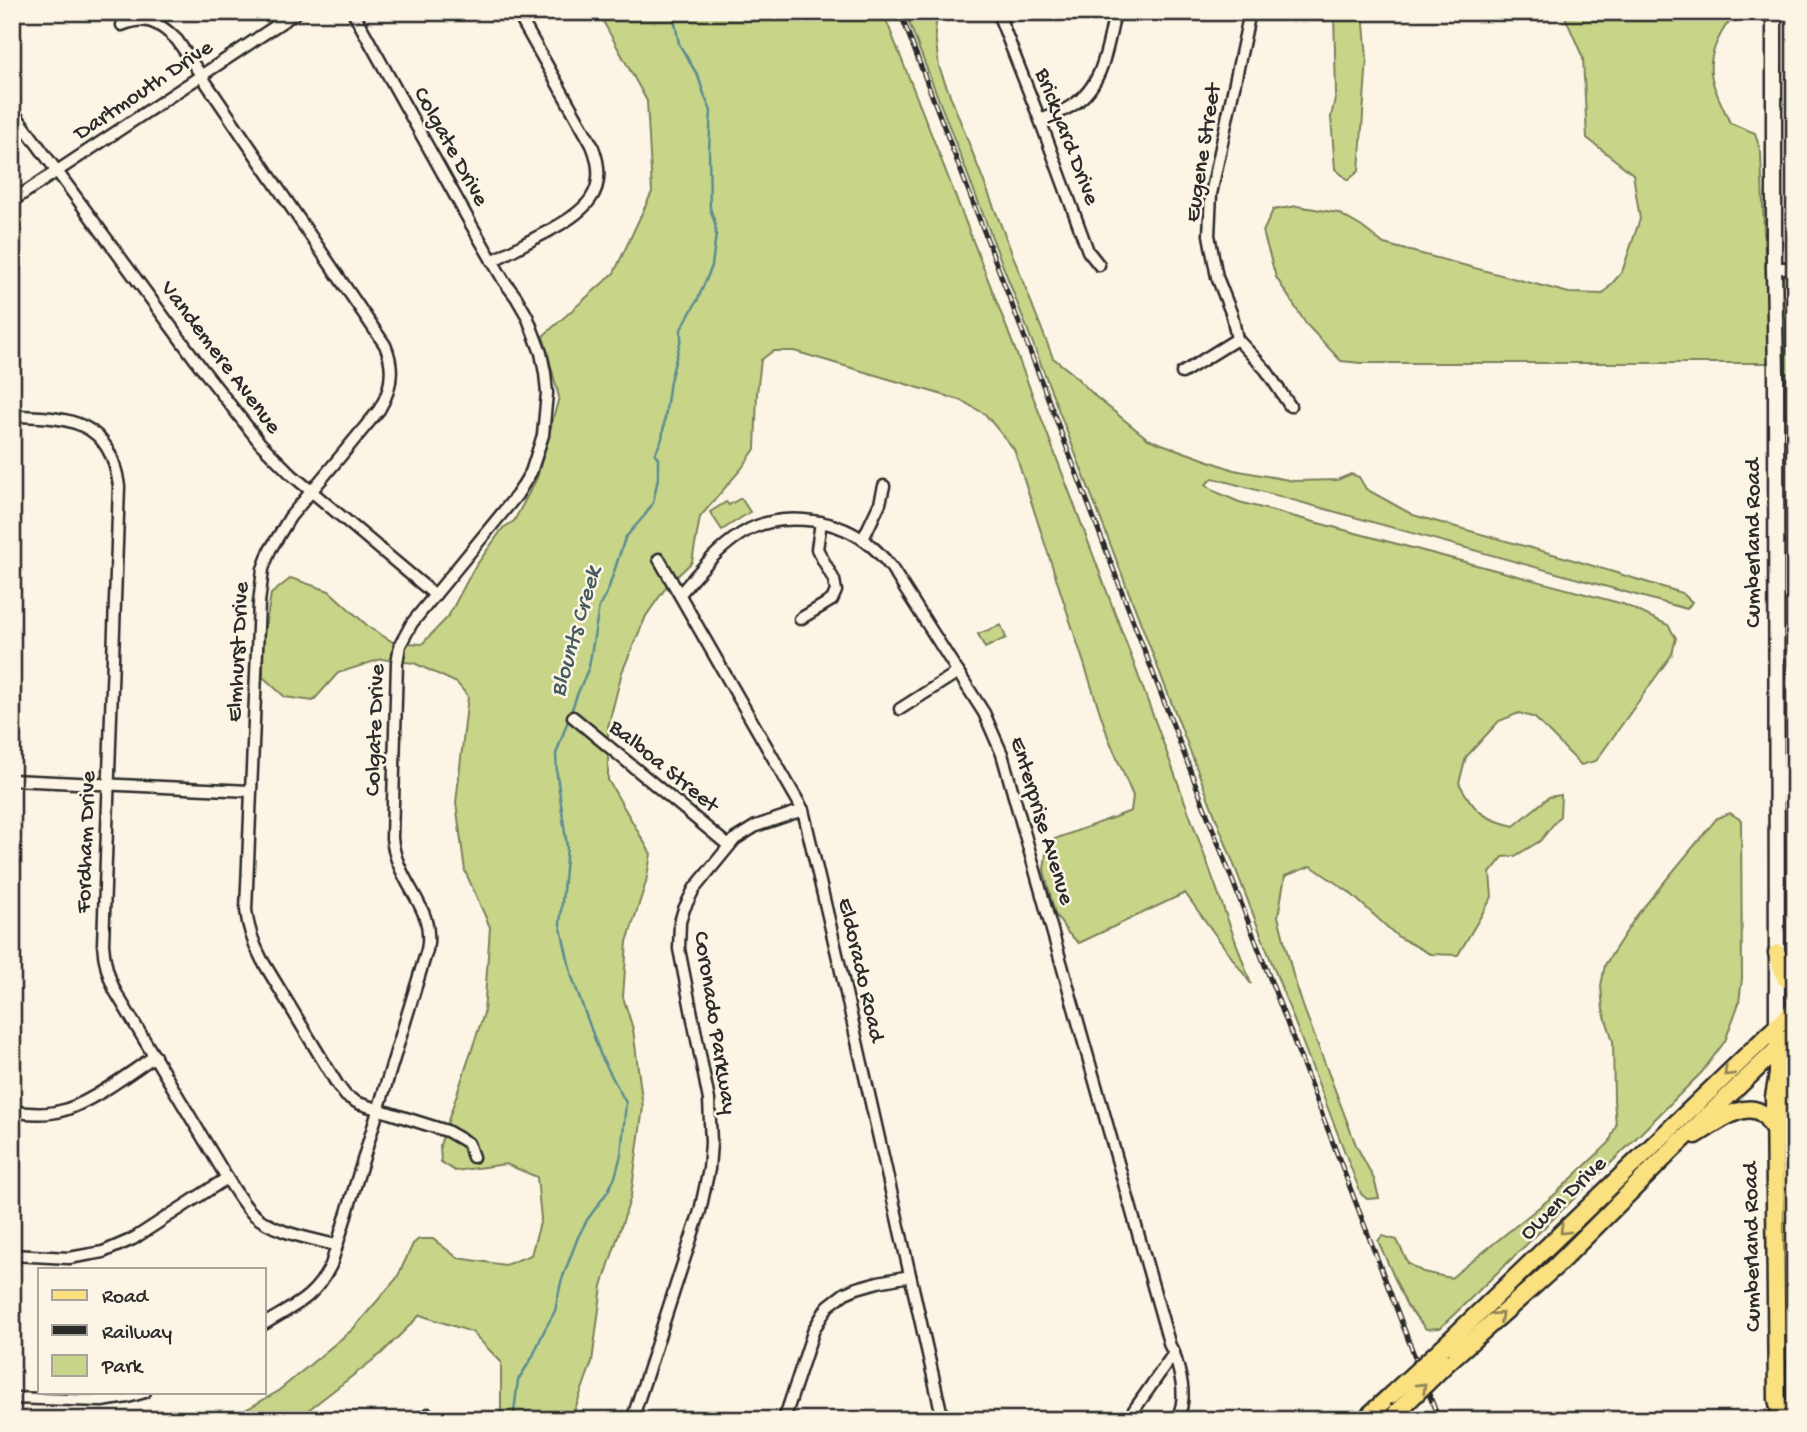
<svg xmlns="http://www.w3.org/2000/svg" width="1807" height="1432" font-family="'Gochi Hand',sans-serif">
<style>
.green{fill:#c8d588;stroke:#7a805a;stroke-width:2}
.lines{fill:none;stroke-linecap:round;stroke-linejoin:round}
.stream{stroke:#5c8c92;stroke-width:2.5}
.minor-casing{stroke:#2b2b2b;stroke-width:15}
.secondary-casing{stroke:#2b2b2b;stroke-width:19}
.primary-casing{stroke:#2b2b2b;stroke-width:21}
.trunk-casing{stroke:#2b2b2b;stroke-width:21}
.minor{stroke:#fcf5e5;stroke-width:10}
.secondary{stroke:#fcf5e5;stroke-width:14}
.primary{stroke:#fbe080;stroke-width:16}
.trunk{stroke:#fbe080;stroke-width:16}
.rail-casing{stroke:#2b2b2b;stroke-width:5}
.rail{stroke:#fcf5e5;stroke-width:2.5;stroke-dasharray:8;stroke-linecap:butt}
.trunk-bridge-casing{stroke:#2b2b2b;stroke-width:21;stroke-linecap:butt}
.trunk-bridge{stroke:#fbe080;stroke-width:16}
.oneway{stroke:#938656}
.labels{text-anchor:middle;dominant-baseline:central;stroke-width:5;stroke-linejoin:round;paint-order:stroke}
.street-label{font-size:23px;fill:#2b2b2b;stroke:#fcf5e5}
.water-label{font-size:24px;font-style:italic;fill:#445c5f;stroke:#fcf5e5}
</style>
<rect width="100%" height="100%" fill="#fcf5e5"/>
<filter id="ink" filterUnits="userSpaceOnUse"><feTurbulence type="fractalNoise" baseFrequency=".0143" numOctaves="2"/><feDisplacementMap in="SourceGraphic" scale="14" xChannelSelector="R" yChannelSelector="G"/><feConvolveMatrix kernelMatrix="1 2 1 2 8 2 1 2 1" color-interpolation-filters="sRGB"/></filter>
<g filter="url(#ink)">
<g class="green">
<path d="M598 12H883C1011 334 1134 658 1251 984L1185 893 1079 943 1068 933 1055 914 1044 870 1046 854 1052 840 1131 811 1133 796 1108 737 1014 449 985 414 960 400 794 351H773L761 360 757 393 755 449 742 468 700 517 692 562 667 586 646 616 622 672 608 727V780L651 854 646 882 627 942 623 997 633 1029 643 1107 631 1196 602 1286 592 1362 571 1420H497L501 1412V1362L472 1332 420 1315 382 1353 298 1418 295 1420H228L277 1392 353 1329 397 1278 413 1244 419 1239H433L458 1258 505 1265 531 1255 541 1219 537 1177 506 1164 455 1171 441 1162 440 1145 484 1013 490 927 465 871 456 803 468 696 457 683 414 663 381 659 338 673 313 701 285 697 263 677V641L271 594 291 578 329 591 370 628 393 642 422 644 448 617 473 570 503 528 514 521 537 478 559 397 543 336 614 273 652 192 647 101Z"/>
<path d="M905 12H937L935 34 939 67 1053 358 1072 373 1096 397 1148 439 1234 470 1294 481 1337 480 1351 474 1359 477 1366 489 1413 515 1567 558 1682 593 1692 602 1687 609 1213 478 1206 484 1214 491 1239 502 1623 604 1668 625 1676 638 1672 654 1596 761 1581 765 1535 718 1519 713 1499 721 1466 757 1459 783C1474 811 1483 819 1514 826L1549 797 1561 795 1560 816 1540 841 1515 856 1503 857 1490 873 1492 897 1458 955 1430 954 1397 936 1349 892 1311 866 1285 876 1278 916 1293 975 1303 1006 1356 1145 1374 1179 1379 1198 1367 1199 1361 1194Z"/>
<polygon points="1334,12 1363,12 1367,58 1359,171 1348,180 1335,169 1331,117 1336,94"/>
<path d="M1563 12H1741C1737 17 1729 21 1725 27 1699 68 1713 84 1730 123L1755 133 1761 153 1769 363H1361L1341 361 1306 324 1276 277 1263 232 1273 210 1297 206 1338 213 1362 227 1384 244 1569 293 1603 294 1622 272 1640 219 1633 174 1587 138 1583 58Z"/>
<polygon points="1786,272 1795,272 1795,430 1786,427 1783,277"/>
<polygon points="741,498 750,512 722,530 710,512 726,502 729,505"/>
<polygon points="1001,625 1006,638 985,648 978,634"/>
<polygon points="1730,813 1741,820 1742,978 1739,1003 1725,1041 1702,1072 1617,1157 1440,1328 1426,1329 1407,1306 1378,1241 1382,1236 1397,1240 1408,1263 1423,1272 1451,1278 1553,1196 1609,1143 1616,1125 1614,1099 1613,1041 1603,1010 1601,986 1605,965 1637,915 1717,818"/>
</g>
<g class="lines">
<polyline class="stream" points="513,1420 518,1380 532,1358 544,1331 555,1311 561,1282 578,1237 587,1220 608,1191 615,1177 621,1155 626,1103 601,1056 572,977 560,924 567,847 557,775 556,754 577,695 589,667 599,607 608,590 625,538 645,515 653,503 658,478 658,458 655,454 662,439 670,381 681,339 681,329 697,301 712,266 716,234 715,223 710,208 709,149 711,111 705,97 698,76 679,44 673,12"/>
<g class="minor-casing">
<g id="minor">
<polyline points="1250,12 1211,194 1209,235 1217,277 1232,315 1237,339 1266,370 1290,406"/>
<polyline points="1001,21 1040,120 1088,251 1099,265"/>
<path d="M122 25C146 15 159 22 177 40L385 345C395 368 392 389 379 410L290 517 270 550 263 569 259 603 246 910C248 929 253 943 262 960L337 1084 346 1096 358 1103 447 1131 468 1143 473 1157"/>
<polyline points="12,110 200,366 260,443 292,475 435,595"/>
<path d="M1040 120C1049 116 1058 114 1066 109 1103 91 1107 48 1115 12"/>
<polyline points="12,201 297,12"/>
<path d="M492 261C510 252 527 242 545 233 583 212 612 194 592 145L517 12"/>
<polyline points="1774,268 1795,268"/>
<polyline points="1182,373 1237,339"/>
<path d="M12 416C69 417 110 419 119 486L103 944C104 961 108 976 115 991L227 1178C235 1190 242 1204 253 1214 274 1233 309 1238 336 1245"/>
<polyline points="863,539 880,503 884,486"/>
<polyline points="659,559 803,810 841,971 943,1420"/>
<path d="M680 594C698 573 717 549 741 534 777 511 831 517 865 541 875 548 883 557 891 567L984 713 1002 754 1170 1346 1174 1353 1127 1420"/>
<polyline points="800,619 832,600 836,591 834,580 817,549 821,522"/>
<polyline points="900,709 958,672"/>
<polyline points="573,717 729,846"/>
<polyline points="12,780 250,791"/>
<path d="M12 1112C27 1113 42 1115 56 1112 86 1107 129 1073 155 1056"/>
<polyline points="12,1255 69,1258 103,1252 133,1239 227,1178"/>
<path d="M264 1324C295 1305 314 1299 331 1265L427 950C434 914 411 896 399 865 395 856 393 847 392 838L397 663 400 645 412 623 517 495 531 472 543 435 547 393 545 373 541 353 527 316 516 297 504 281 472 226 353 12"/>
<path d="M1174 1353C1180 1374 1189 1399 1176 1420"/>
<polyline points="12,1398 102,1401 128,1397 145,1392"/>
<polyline points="420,1420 428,1414"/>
<polyline points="632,1420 700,1211 709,1169 711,1143 709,1100 679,949 680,922 684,909 694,889 735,839 756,826 803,810"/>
<polyline points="784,1420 814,1329 828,1306 845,1293 857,1288 878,1282 910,1276"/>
</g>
</g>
<g class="secondary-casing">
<polyline id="secondary" points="1774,12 1774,268 1776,373 1777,1025"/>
</g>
<g class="primary-casing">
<g id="primary">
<polyline points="1778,1038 1778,1074 1774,1097 1777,1399 1782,1420"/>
<polyline points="1778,1074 1789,1097 1795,1360"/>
<polyline points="1786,1420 1795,1401"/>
</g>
</g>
<g class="trunk-casing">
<g id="trunk">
<polyline points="1777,953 1785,978 1795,982"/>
<path d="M1696 1135C1714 1125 1745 1098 1764 1115 1768 1119 1771 1125 1774 1129"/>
<polyline points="1443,1347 1795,1009"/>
<polyline points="1448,1362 1555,1267 1673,1149 1795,1032"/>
<polyline points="1364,1420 1391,1395"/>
</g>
</g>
<use href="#minor" class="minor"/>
<use href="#secondary" class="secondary"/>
<use href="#primary" class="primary"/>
<use href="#trunk" class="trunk"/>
<g class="rail-casing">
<polyline id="rail" points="900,12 1439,1420"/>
</g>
<use href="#rail" class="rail"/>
<g class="trunk-bridge-casing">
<g id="trunk-bridge">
<polyline points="1391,1395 1443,1347"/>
<polyline points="1397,1412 1448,1362"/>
</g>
</g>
<use href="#trunk-bridge" class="trunk-bridge"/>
</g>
<defs><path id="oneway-chevron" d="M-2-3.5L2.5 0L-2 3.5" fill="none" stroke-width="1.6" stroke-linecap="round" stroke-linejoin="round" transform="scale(1.75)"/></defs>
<g class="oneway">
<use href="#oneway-chevron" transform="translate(1728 1072) rotate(136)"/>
<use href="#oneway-chevron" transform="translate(1564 1230) rotate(136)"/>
<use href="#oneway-chevron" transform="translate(1499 1316) rotate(-42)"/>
<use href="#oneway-chevron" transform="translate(1422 1387) rotate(-45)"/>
</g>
</g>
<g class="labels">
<g class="street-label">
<text transform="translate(144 91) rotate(-34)">Dartmouth Drive</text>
<text transform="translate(1066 137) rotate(69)">Brickyard Drive</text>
<text transform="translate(450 147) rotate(61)">Colgate Drive</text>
<text transform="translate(1204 153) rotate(-81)">Eugene Street</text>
<text transform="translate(220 358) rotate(53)">Vandemere Avenue</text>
<text transform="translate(1754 543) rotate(-90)">Cumberland Road</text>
<text transform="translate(239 652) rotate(-87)">Elmhurst Drive</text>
<text transform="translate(376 730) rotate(-88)">Colgate Drive</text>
<text transform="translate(663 767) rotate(39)">Balboa Street</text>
<text transform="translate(1041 821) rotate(73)">Enterprise Avenue</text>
<text transform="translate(87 842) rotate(-88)">Fordham Drive</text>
<text transform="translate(860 970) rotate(77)">Eldorado Road</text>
<text transform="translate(714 1023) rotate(81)">Coronado Parkway</text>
<text transform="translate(1564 1199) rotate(-44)">Owen Drive</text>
<text transform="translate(1753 1247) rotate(-91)">Cumberland Road</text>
</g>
<g class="water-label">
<text transform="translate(577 632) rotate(-74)">Blounts Creek</text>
</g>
</g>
<rect width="1807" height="1432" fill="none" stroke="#fcf5e5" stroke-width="42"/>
<rect x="21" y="21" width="1765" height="1390" fill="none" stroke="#2b2b2b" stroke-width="2.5" filter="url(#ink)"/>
<rect x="38" y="1268" width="228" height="126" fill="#fcf5e5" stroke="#a8a49b" stroke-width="2"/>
<rect x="52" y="1290" width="35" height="10" fill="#fbe080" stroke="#a8a49b" stroke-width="2"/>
<text x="102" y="1302" font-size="21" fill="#2b2b2b">Road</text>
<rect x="52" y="1325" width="35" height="10" fill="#2b2b2b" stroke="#a8a49b" stroke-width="2"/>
<text x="102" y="1338" font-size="21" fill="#2b2b2b">Railway</text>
<rect x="52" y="1355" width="35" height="21" fill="#c8d588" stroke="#a8a49b" stroke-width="2"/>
<text x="102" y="1372" font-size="21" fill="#2b2b2b">Park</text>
</svg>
